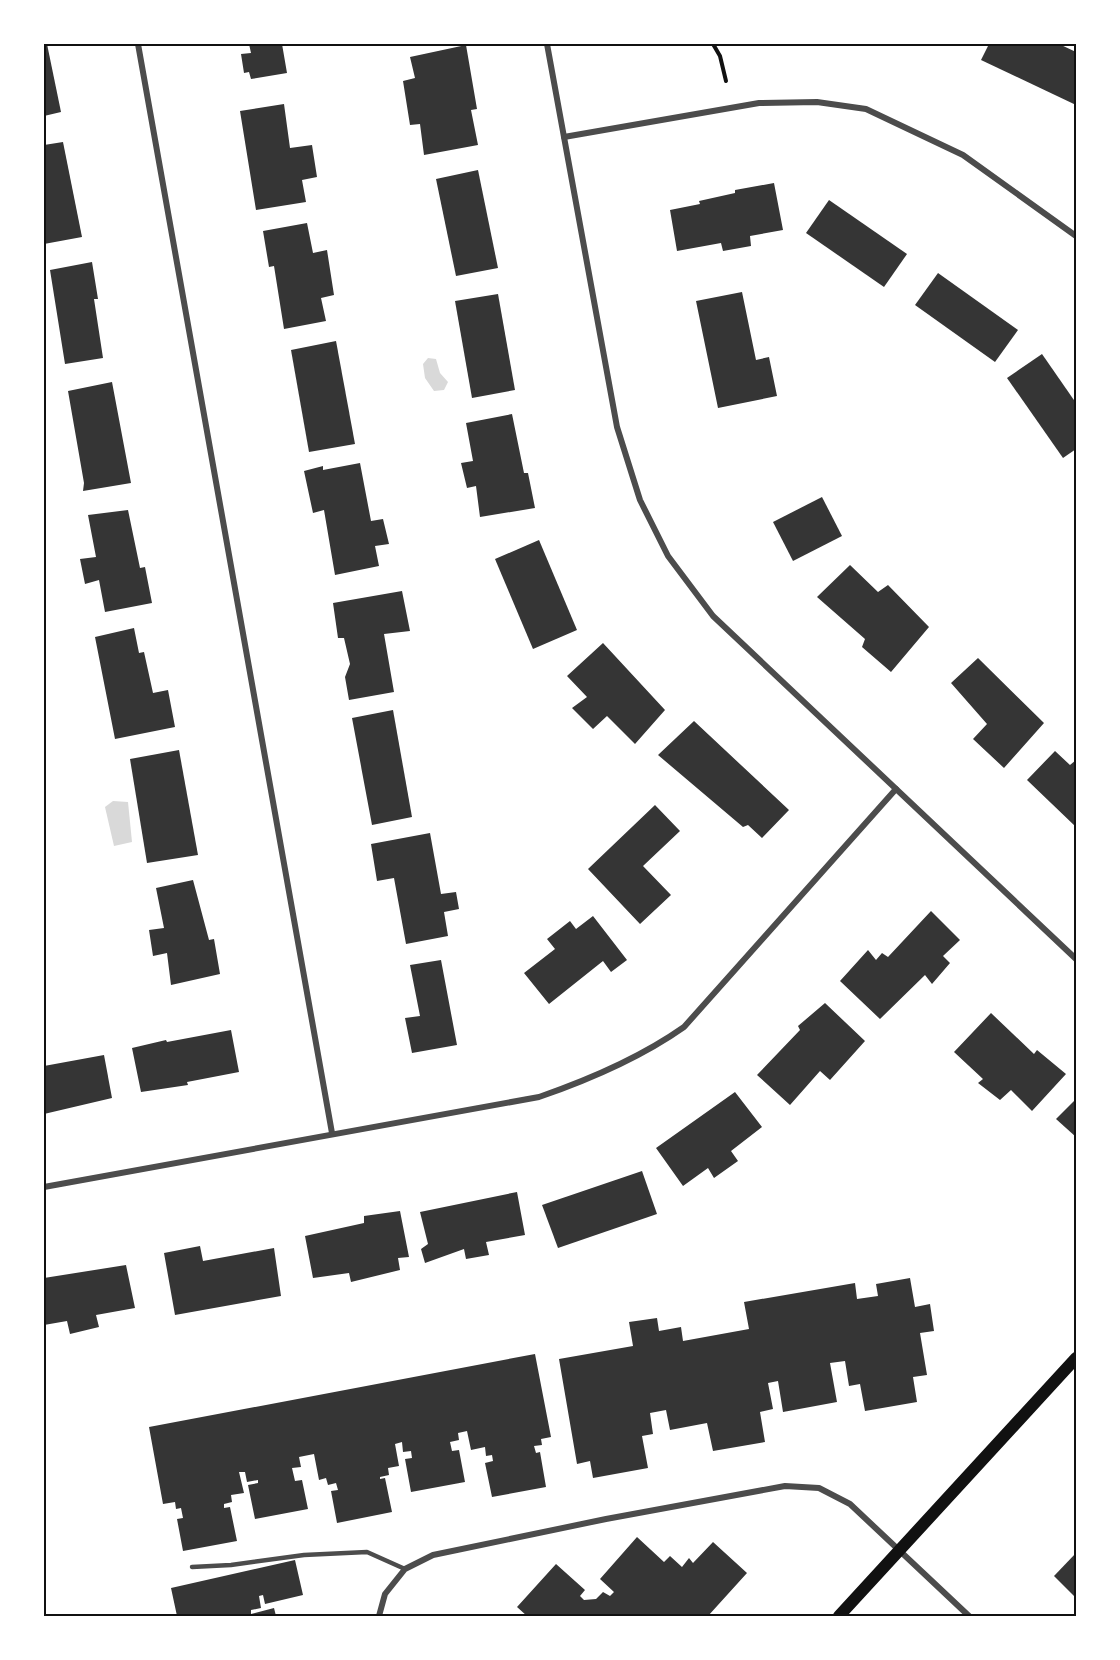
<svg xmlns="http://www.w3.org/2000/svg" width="1120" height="1660" font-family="'Work Sans',sans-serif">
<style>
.water{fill:#d9d9d9}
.building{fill:#353535}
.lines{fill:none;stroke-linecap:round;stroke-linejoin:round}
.path{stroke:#111;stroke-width:4}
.service{stroke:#4c4c4c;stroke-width:4.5}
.minor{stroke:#4c4c4c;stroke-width:6}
.secondary{stroke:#111;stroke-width:12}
.neatline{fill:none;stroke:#111;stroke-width:2}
</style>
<rect width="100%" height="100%" fill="#fff"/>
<g class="water">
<polygon points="428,358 436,359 440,373 448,382 444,390 434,391 425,378 423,364"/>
<polygon points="113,801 128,802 132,842 114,846 105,807"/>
</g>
<g class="building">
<polygon points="44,44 47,44 61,112 44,116"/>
<polygon points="249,44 282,44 287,73 251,79 249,72 244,73 241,54 251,53"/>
<polygon points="989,44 1059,44 1076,52 1076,105 981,60"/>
<polygon points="466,45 477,109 471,110 478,145 424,155 420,124 410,125 403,81 415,78 410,57"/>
<polygon points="284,104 290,148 312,145 317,177 302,180 306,202 256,210 240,111"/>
<polygon points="63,142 82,237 44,244 44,145"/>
<polygon points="478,170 498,268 456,276 436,179"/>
<polygon points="774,183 783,230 750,236 751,246 723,251 721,243 677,251 670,210 700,204 699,201 735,193 735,190"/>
<polygon points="829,200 907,254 884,287 806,233"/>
<polygon points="307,223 313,253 327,250 334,295 321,298 326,321 284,329 274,266 269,267 263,231"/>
<polygon points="92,262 98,299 94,299 103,358 65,364 50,270"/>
<polygon points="938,273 1018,330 995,362 915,305"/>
<polygon points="742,292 756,360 769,357 777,396 718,408 696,301"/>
<polygon points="498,294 515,390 472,398 455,301"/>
<polygon points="336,341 355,444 309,452 291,350"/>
<polygon points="1042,354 1076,403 1076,449 1063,458 1007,378"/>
<polygon points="112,382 131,483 83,491 84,483 68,391"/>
<polygon points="512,414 524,473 528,473 535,508 480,517 476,486 467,488 461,463 473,461 466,423"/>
<polygon points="360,463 371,521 383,519 389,544 375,546 379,566 335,575 324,510 313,513 304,471 323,466 323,470"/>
<polygon points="822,497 842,536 793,561 773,522"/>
<polygon points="128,510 140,568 145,567 152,603 105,612 99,580 85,584 80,559 96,557 88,515"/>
<polygon points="539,540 577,630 533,649 495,559"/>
<polygon points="850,565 878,592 888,585 929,627 891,672 862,647 865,639 817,597"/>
<polygon points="402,591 410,631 384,634 394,692 349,700 345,677 350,664 344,638 338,638 333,603"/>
<polygon points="134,628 139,653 144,652 153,693 168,690 175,727 115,739 95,637"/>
<polygon points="603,643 665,710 635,744 607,716 593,729 572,708 587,697 567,676"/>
<polygon points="978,658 1044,723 1004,768 973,739 987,724 951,683"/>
<polygon points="393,710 412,817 372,825 352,718"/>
<polygon points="694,721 789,810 762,838 748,825 743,827 658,755"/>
<polygon points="179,750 198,855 147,863 130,759"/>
<polygon points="1055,751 1070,765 1076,760 1076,827 1027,780"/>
<polygon points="655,805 680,831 643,866 671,895 640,924 588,869"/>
<polygon points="430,833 441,894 456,892 459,909 444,912 448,936 406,944 394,878 377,881 371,844"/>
<polygon points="193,880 209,940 214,939 220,974 171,985 167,953 153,956 149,930 164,928 156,888"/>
<polygon points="931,911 960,940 943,956 950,963 932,984 925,975 880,1019 840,981 868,950 876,960 882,953 888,957"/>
<polygon points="593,916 627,960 611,972 603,961 549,1004 524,973 555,949 547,939 570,921 576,929"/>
<polygon points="441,960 457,1045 412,1053 405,1018 420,1016 410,965"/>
<polygon points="825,1003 865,1041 830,1080 820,1071 790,1105 757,1075 800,1030 798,1026"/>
<polygon points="991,1013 1034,1054 1037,1050 1066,1074 1032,1111 1011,1090 1000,1100 978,1083 983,1079 954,1052"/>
<polygon points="231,1030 239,1072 187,1082 188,1085 141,1092 132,1048 166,1040 167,1042"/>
<polygon points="104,1055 112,1098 44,1114 44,1066"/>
<polygon points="735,1092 762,1127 731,1151 738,1161 714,1178 708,1168 683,1186 656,1148"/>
<polygon points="1076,1099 1076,1137 1056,1119"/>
<polygon points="642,1171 657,1214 558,1248 542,1205"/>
<polygon points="517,1192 525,1235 486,1242 489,1255 466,1259 464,1249 425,1263 421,1249 428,1244 420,1212"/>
<polygon points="400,1211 409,1257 398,1258 400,1270 351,1282 349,1273 313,1278 305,1236 364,1223 364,1216"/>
<polygon points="200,1246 203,1261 274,1248 281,1296 175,1315 164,1253"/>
<polygon points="126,1265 135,1308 96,1315 99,1327 70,1334 67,1321 44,1325 44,1278"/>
<polygon points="910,1278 915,1307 930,1304 934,1331 920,1333 927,1375 913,1377 917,1402 865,1411 860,1384 849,1386 845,1361 830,1363 837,1402 783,1412 778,1381 768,1383 773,1409 760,1412 765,1442 713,1451 707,1423 670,1430 666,1410 650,1413 653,1434 642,1436 648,1468 593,1478 590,1461 577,1464 559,1359 633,1346 629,1322 657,1318 659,1331 681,1327 683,1341 749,1329 744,1302 855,1283 857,1299 878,1296 876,1284"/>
<polygon points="535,1354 551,1437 541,1439 542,1445 534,1446 536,1453 540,1452 546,1487 492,1497 485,1463 493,1461 492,1455 486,1456 485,1447 471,1450 467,1431 458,1433 459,1440 450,1442 452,1451 459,1450 465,1482 411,1492 405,1459 412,1458 411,1451 403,1452 402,1442 395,1444 399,1466 388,1468 389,1475 380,1477 380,1479 385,1478 392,1512 337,1523 331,1491 338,1490 336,1483 328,1485 326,1478 319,1480 314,1454 299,1457 301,1467 292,1468 295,1481 302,1480 308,1509 255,1519 248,1485 258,1483 258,1480 247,1482 245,1472 239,1472 244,1493 231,1495 232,1502 224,1504 224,1508 230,1507 237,1541 183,1551 177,1519 183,1518 181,1508 176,1509 175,1502 163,1504 149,1427"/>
<polygon points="637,1537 664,1562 670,1556 682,1567 689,1558 693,1563 713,1542 747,1573 708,1616 527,1616 517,1607 556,1564 585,1590 580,1596 584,1600 596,1599 603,1592 610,1596 614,1592 600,1579"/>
<polygon points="1076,1553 1076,1598 1054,1576"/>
<polygon points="295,1560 303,1595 265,1604 263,1595 259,1596 261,1608 251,1610 251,1614 274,1608 276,1616 177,1616 171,1588"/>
</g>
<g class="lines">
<polyline class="path" points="713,44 720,56 726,81"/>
<polyline class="service" points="192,1567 231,1565 304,1555 367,1552 405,1569"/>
<g class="minor">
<polyline points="138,44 332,1133"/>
<polyline points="547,44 617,427 640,500 668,556 713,616 1076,959"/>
<polyline points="564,137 759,103 817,102 866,109 963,155 1076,236"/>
<path d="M44 1187 539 1097C591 1079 640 1058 684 1027L896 789"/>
<polyline points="379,1616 385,1594 405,1569 433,1555 606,1519 785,1486 819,1488 850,1504 969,1616"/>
</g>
<polyline class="secondary" points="839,1616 1076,1358"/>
</g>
<rect width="1120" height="1660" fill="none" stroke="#ffffff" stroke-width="90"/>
<rect x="45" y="45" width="1030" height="1570" class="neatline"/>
</svg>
